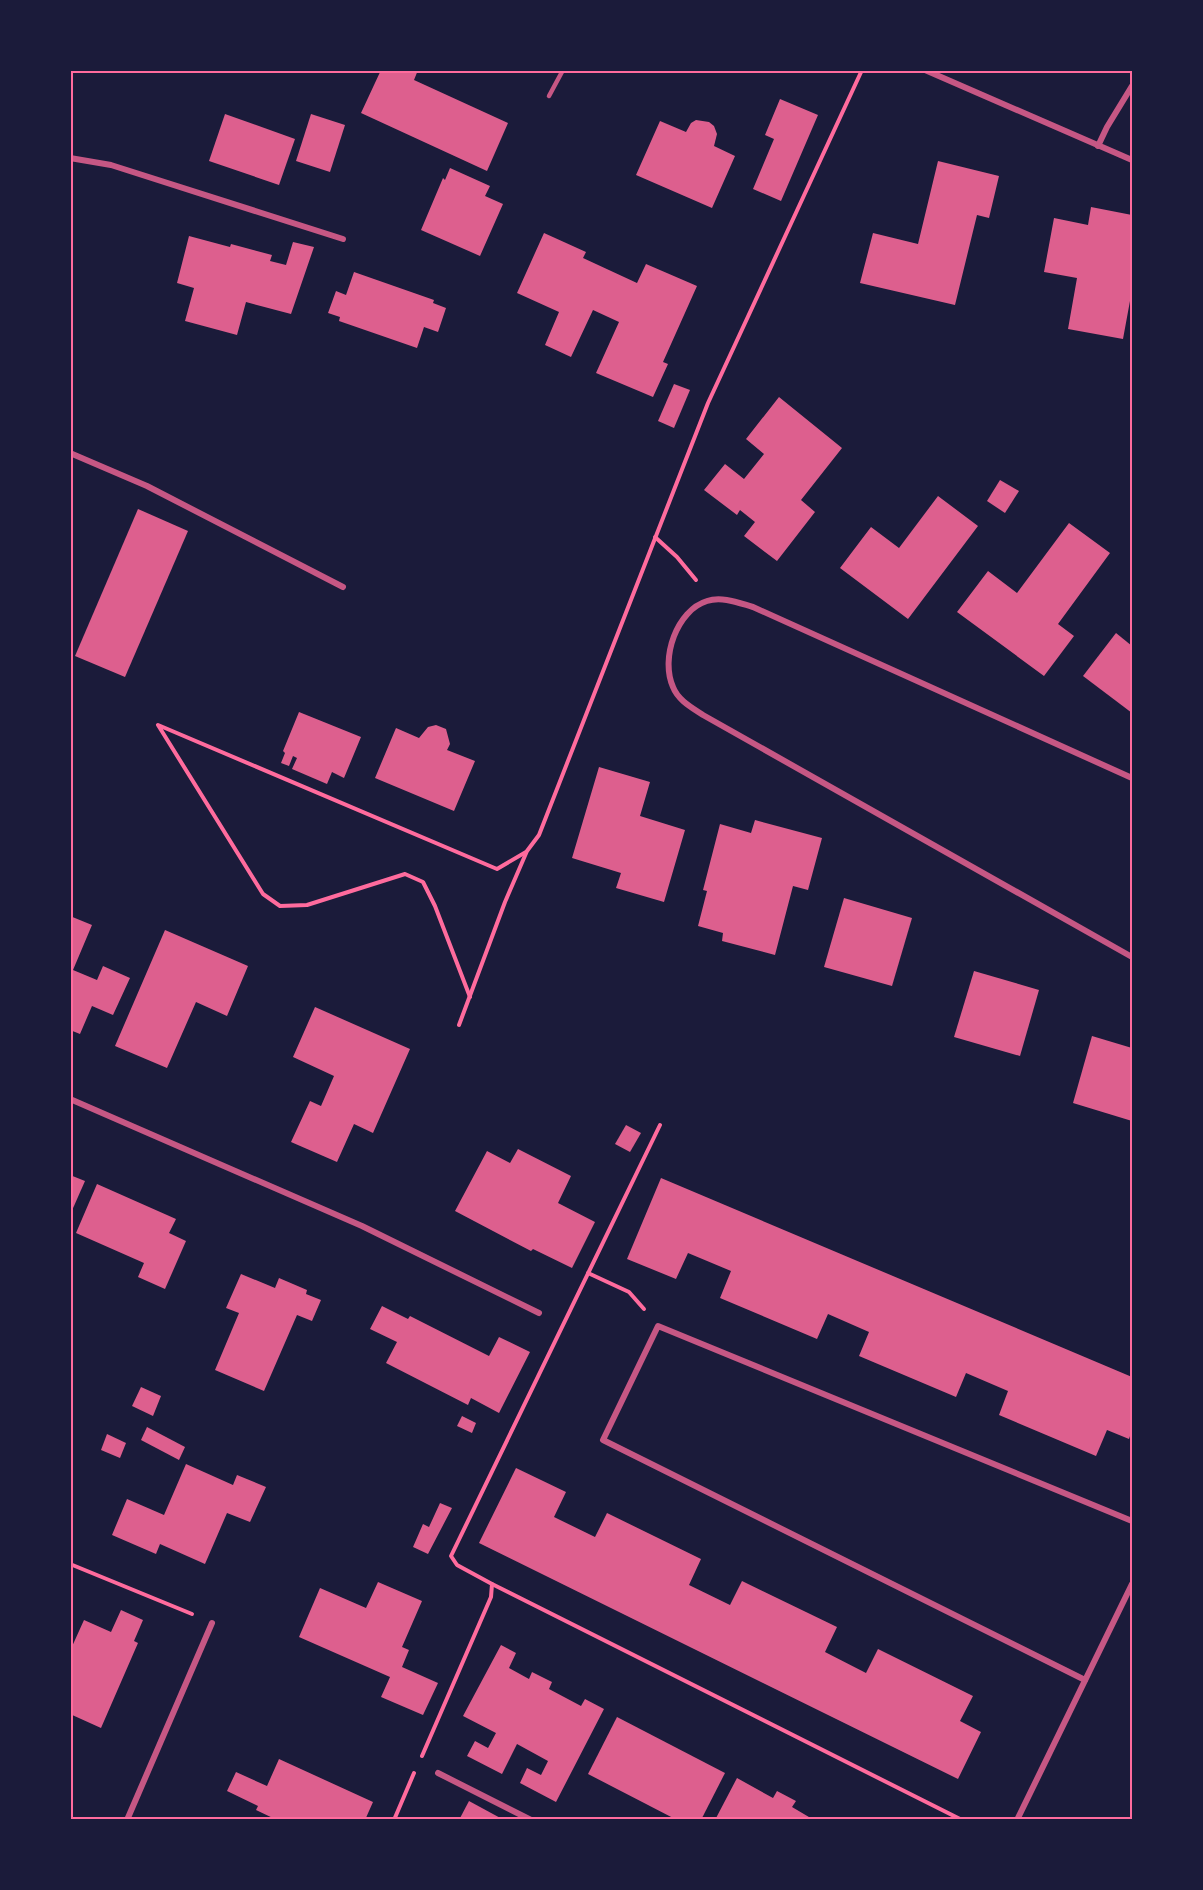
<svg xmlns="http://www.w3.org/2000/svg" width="1203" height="1890" viewBox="0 0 1203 1890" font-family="'Exo 2',sans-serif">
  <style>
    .building { fill: #dd5f8e }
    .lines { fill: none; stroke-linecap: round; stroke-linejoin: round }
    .path { stroke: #ff6b9d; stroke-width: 4 }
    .service { stroke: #c65784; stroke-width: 4.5 }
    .minor { stroke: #c65784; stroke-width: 6 }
    .neatline { fill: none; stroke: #ff6b9d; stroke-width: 2 }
  </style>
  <rect width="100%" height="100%" fill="#1b1b3a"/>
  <!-- building -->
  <g class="building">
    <polygon points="381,70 418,70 414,80 508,123 487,171 361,113"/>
    <polygon points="780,99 818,115 781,201 753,189 774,139 765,135"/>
    <polygon points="225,114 295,139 279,185 209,161"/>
    <polygon points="311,114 345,125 330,172 296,161"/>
    <polygon points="696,120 709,122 714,126 717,134 714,146 735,156 712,208 636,175 660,121 686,132 691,123"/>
    <polygon points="938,161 999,176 989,218 977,215 955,305 860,283 873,233 918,244"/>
    <polygon points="450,168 490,186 485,196 503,204 480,256 421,230 443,178 445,180"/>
    <polygon points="1091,207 1132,215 1132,290 1123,339 1068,329 1077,278 1044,272 1054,218 1088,225"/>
    <polygon points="544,233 586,252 583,258 637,283 646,264 697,286 663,362 668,364 653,397 596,373 619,322 593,310 571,357 545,345 559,312 517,293"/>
    <polygon points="189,236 230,247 231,244 272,255 270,261 286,265 293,242 314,247 291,314 246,302 237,335 185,321 194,288 177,283"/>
    <polygon points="354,272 434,300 433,303 446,308 438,332 424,327 417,348 339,321 340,317 328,313 336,291 346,295"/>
    <polygon points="674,384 690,390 674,428 658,421"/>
    <polygon points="779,397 842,448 801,500 815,512 777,561 744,536 755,522 740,510 737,515 704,490 725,464 744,479 764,454 746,439"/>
    <polygon points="1000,480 1019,491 1005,513 987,501"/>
    <polygon points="938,496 978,526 908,619 840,568 871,527 899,548"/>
    <polygon points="138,509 188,531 125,677 75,656"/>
    <polygon points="1069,523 1110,553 1058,624 1074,636 1044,676 957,612 988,571 1017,593"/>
    <polygon points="1116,633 1132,646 1132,713 1083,676"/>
    <polygon points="299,712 361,737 344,778 332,772 327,784 292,769 297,758 293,756 289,766 281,763 285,753 283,751"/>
    <polygon points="436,725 446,729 450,744 447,750 475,761 454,811 375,778 396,728 419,738 428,727"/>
    <polygon points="599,767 650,782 640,816 685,830 664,902 616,888 621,873 572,858"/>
    <polygon points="755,820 822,838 808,890 793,886 775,955 722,941 723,933 698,926 707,891 703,890 720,824 751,833"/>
    <polygon points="844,898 912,918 892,986 824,967"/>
    <polygon points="70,916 92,925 73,970 97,980 103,966 130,978 113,1015 92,1006 80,1034 70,1030"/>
    <polygon points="165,930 248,966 227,1016 196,1002 167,1068 115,1046"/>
    <polygon points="974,971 1039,990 1020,1056 954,1037"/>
    <polygon points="315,1007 410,1049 373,1133 354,1124 337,1162 291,1142 310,1101 321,1106 334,1076 293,1057"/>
    <polygon points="1092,1036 1132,1048 1132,1121 1073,1103"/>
    <polygon points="626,1125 641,1133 630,1152 615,1144"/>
    <polygon points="518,1149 571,1176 558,1203 595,1222 572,1268 533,1249 531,1251 455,1211 487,1151 510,1163"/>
    <polygon points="70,1175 85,1181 70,1215"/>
    <polygon points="661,1178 1132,1377 1132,1430 1129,1439 1107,1430 1096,1456 999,1415 1008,1391 966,1373 956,1397 859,1356 869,1332 828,1314 817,1339 720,1298 731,1271 688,1253 676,1279 627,1259"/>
    <polygon points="97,1184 176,1219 169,1233 186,1241 165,1289 138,1277 144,1263 76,1233"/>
    <polygon points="241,1274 275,1288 279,1278 307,1290 306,1294 321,1300 312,1321 297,1315 264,1391 215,1370 239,1313 226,1308"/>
    <polygon points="382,1306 408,1319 410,1316 489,1356 499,1337 530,1352 499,1413 471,1398 468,1405 386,1363 397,1342 370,1329"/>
    <polygon points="141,1387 161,1396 153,1416 132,1406"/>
    <polygon points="462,1416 476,1423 472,1433 457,1426"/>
    <polygon points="147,1427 185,1447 179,1460 141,1440"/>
    <polygon points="107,1434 126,1443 120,1458 101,1450"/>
    <polygon points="186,1464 233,1485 237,1475 266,1487 250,1522 227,1513 205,1564 160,1544 156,1554 112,1535 127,1499 164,1515"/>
    <polygon points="516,1468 566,1492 554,1517 595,1537 607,1513 701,1559 689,1585 730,1605 742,1581 837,1627 825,1652 866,1673 878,1649 973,1696 960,1721 981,1732 958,1779 479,1543"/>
    <polygon points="440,1503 452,1508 428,1554 413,1547 423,1524 429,1527"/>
    <polygon points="378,1582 422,1601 402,1647 409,1650 402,1667 438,1683 423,1715 381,1697 390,1677 299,1637 320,1588 366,1608"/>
    <polygon points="121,1610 143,1620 134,1641 138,1643 101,1728 70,1714 70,1651 84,1620 111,1632"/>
    <polygon points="501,1645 516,1653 509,1668 529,1679 532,1672 552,1682 549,1689 581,1706 585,1699 604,1709 556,1802 520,1783 527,1768 541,1775 548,1761 517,1744 502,1774 467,1756 475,1741 488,1748 496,1733 463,1716"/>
    <polygon points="617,1717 725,1773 701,1820 677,1820 588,1774"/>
    <polygon points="279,1759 373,1802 365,1820 277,1820 256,1810 258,1806 227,1791 236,1772 267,1786"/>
    <polygon points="737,1778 773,1798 777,1791 796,1801 792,1807 814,1820 715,1820"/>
    <polygon points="469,1801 504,1820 459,1820"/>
  </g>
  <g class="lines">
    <!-- path -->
    <g class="path">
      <polyline points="655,537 677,557 696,580"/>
      <polyline points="470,997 435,906 423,882 405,874 307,905 280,906 263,894 158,725 497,869 526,852"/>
      <polyline points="459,1025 505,902 527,851 539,835 708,403 862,70"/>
      <polyline points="588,1273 629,1292 644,1309"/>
      <polyline points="70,1564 192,1614"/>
      <polyline points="492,1584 962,1820"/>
      <polyline points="422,1756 491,1597 492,1584 457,1565 451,1556 660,1125"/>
      <polyline points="394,1820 414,1773"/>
    </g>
    <!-- service -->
    <polyline class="service" points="549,96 563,70"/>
    <!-- minor -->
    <g class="minor">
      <polyline points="925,70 1132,160"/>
      <polyline points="1098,146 1107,127 1132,86"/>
      <polyline points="70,158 111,165 343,239"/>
      <polyline points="70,453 147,486 343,587"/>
      <path d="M1132,778L753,607C739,603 722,596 707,601C677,610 660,658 673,687C678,700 691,707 703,715L1132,957"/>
      <polyline points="70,1099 362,1226 539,1313"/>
      <polyline points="1085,1680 603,1440 658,1326 1132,1521"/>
      <polyline points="438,1773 531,1820"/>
      <polyline points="127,1820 212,1623"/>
      <polyline points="1017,1820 1132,1584"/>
    </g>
  </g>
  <!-- border -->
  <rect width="1203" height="1890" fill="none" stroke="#1b1b3a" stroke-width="144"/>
  <rect x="72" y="72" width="1059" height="1746" class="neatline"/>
</svg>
